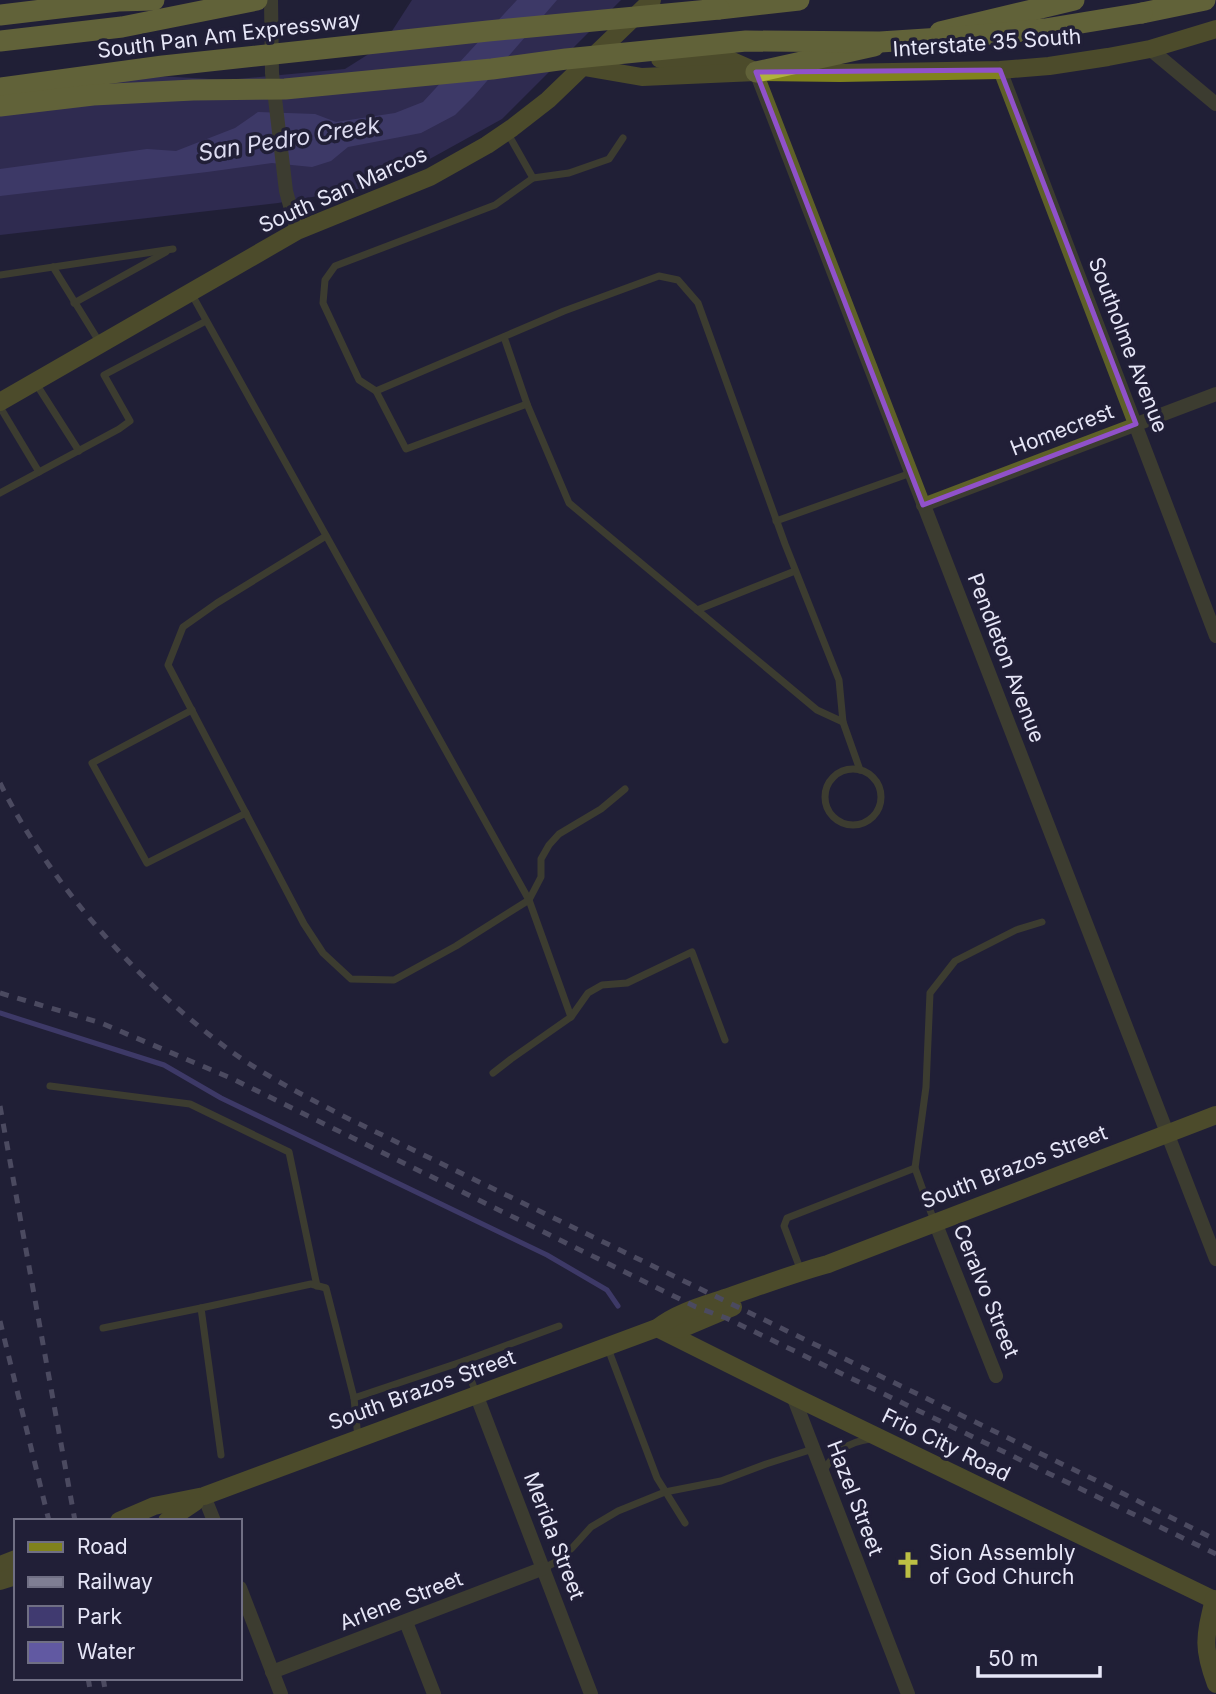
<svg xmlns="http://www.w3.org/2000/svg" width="1216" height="1694" viewBox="0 0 1216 1694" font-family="Inter,sans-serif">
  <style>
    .green { fill: #403a70 }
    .water { fill: #6159a2 }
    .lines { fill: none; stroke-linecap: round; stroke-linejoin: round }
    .stream { stroke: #6159a2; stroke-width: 5 }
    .lane { stroke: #5e6028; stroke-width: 7 }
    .street { stroke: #5e6028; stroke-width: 14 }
    .secondary { stroke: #80821d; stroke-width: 18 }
    .highway { stroke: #b0b33c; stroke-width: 21 }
    .rail { stroke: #7f7e93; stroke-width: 5; stroke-dasharray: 9 9; stroke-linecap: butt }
    .highway-bridge { stroke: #b0b33c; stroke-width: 21 }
    .marked { fill: none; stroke: #9051ca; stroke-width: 5; stroke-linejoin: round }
    .labels { text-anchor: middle; stroke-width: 7; stroke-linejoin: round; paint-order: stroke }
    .street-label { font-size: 21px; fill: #e6e6f7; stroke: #211f37 }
    .poi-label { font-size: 21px; fill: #e6e6f7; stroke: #211f37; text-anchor: start }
    .water-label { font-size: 23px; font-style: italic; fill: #dcdbf0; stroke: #211f37 }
  </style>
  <rect width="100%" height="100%" fill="#211f37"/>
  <!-- green -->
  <polygon class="green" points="412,0 621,0 502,119 417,166 363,188 278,203 0,235 0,78 68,71 228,80 345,69 383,45"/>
  <!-- water -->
  <polygon class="water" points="517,0 557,0 474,96 455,115 421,133 348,147 331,161 312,167 272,163 207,172 0,196 0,169 147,149 176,151 235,128 258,112 315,114 336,122 395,113 423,102"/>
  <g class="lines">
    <!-- stream -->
    <polyline class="stream" points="0,1013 164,1065 221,1098 547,1255 607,1290 618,1306"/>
    <!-- lane -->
    <g class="lane">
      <polyline points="507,132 533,178"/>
      <polyline points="623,138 609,159 569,173 533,178 495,205 335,266 325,280 323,303 359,380 376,391 406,449 527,404 569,503 817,710 843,722 860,770"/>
      <polyline points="53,267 100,343"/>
      <polyline points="0,275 173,249"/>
      <polyline points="191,293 529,900 571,1017 511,1059 493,1073"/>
      <polyline points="74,303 166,252"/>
      <polyline points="504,337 527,404"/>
      <polyline points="35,382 79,451"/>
      <polyline points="376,391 564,311 659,276 678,280 698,303 785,544 839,680 843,722"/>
      <polyline points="0,407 39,472"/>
      <polyline points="0,493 119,429 130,421 104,375 206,321"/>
      <polyline points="776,521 911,473"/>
      <polyline points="326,536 217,603 183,627 168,665 304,924 323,953 351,979 394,980 456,946 529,900 541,877 541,859 549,845 559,834 601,809 625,789"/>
      <polyline points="697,610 795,571"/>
      <polyline points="192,710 92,763 147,863 246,813"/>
      <circle cx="853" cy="797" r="28"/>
      <polyline points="571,1017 588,993 602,985 627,983 692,952 725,1040"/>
      <polyline points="50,1086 190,1104 289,1152 317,1286"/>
      <polyline points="934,1221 915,1168 926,1087 930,993 955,961 1016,930 1042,922"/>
      <polyline points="801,1271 784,1226 787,1218 915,1168"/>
      <polyline points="103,1328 201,1308"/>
      <polyline points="607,1346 657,1478 685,1523"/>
      <polyline points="476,1393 464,1361 559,1326"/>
      <polyline points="354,1398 358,1438"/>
      <polyline points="221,1455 201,1308 311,1284 326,1288 354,1398 464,1361"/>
      <path d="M823,1472C834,1452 848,1442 870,1439"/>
      <polyline points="544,1568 554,1563 572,1548 591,1527 618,1511 665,1492 721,1481 766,1464 813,1449"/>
    </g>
    <!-- street -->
    <g class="street">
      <polyline points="271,0 272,73 286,191 297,231"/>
      <polyline points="1150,49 1216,104"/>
      <polyline points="1000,70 1216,636"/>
      <polyline points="756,72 1216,1259"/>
      <polyline points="923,505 1216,394"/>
      <polyline points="935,1222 996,1376"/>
      <polyline points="476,1394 591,1694"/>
      <polyline points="793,1396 908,1694"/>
      <polyline points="204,1496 214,1521"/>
      <polyline points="240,1588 281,1694"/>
      <polyline points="406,1622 434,1694"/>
      <polyline points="272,1672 544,1568"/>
    </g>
    <!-- secondary -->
    <g class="secondary">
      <polyline points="660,59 723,57 755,71"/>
      <polyline points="584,67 642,77 756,72 840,73 1000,70 1049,66 1108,57 1150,49 1216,29"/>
      <polyline points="0,402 297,231 430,177 487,145 512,128 548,100 652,0"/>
      <polyline points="657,1328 793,1396 1216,1601"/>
      <polyline points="660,1328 681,1329 733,1307"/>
      <path d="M119,1521L154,1506L204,1496L657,1328C679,1311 705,1305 731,1296C763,1285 795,1273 828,1264L1216,1115"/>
      <polyline points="167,1521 195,1502"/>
      <polyline points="0,1565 16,1559"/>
      <polyline points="0,1581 16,1576"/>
      <path d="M1214,1599C1205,1637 1202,1647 1216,1684"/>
    </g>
    <!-- highway -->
    <g class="highway">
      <polyline points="719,9 799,0"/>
      <polyline points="1142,13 1205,0"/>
      <polyline points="0,15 118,1 154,0"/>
      <polyline points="940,32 1074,0"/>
      <polyline points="0,41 122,27 257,0"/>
      <polyline points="756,72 874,46"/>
    </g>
    <!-- rail -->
    <g class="rail">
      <path d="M0,783C51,886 139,984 232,1052C267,1077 305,1096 343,1116L1124,1494L1216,1540"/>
      <polyline points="0,993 101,1023 233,1079 696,1307 726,1318 1216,1554"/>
      <polyline points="0,1106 75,1521"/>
      <polyline points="0,1321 49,1521"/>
      <polyline points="88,1678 91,1694"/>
      <polyline points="103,1678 106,1694"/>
    </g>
    <!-- highway-bridge -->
    <g class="highway-bridge">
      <polyline points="0,88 163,66 488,31 719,9"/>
      <polyline points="0,106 93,95 193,90 285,89 492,69 566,59 746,41 880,42 957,37 1045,29 1142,13"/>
    </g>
  </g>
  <!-- marked area -->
  <path d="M0 0H1216V1694H0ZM1000,70L1136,424L923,505L756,72Z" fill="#211f37" fill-opacity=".55" fill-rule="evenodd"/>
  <path class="marked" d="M1000,70L1136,424L923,505L756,72Z"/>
  <!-- icons -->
  <defs>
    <symbol id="church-bare" viewBox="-9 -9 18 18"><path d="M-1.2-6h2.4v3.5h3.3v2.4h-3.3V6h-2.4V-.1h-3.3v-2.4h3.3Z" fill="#bcbf44" stroke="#211f37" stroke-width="2.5" paint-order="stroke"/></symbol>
  </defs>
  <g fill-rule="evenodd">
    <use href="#church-bare" x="889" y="1546" width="38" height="38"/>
  </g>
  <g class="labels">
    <!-- street labels -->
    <g class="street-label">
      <text transform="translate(229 35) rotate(-7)" y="7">South Pan Am Expressway</text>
      <text transform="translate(987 43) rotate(-4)" y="7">Interstate 35 South</text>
      <text transform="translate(343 190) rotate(-24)" y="7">South San Marcos</text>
      <text transform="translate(1128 345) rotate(69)" y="7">Southolme Avenue</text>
      <text transform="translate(1062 430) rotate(-21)" y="7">Homecrest</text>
      <text transform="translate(1006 658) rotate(69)" y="7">Pendleton Avenue</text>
      <text transform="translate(1014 1167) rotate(-21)" y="7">South Brazos Street</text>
      <text transform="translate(986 1291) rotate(68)" y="7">Ceralvo Street</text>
      <text transform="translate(422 1390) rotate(-20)" y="7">South Brazos Street</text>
      <text transform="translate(946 1445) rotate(26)" y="7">Frio City Road</text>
      <text transform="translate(855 1498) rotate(69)" y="7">Hazel Street</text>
      <text transform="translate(554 1536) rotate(69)" y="7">Merida Street</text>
      <text transform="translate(401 1601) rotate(-21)" y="7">Arlene Street</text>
    </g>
    <!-- poi labels -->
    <g class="poi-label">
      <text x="929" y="1560">Sion Assembly<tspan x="929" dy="24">of God Church</tspan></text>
    </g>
    <!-- water labels -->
    <g class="water-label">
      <text transform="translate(289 139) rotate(-9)" y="8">San Pedro Creek</text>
    </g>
  </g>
  <!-- legend -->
  <rect x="14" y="1519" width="228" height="161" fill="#211f37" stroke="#706f84" stroke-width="2"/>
  <rect x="28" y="1542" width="35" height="10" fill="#80821d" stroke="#706f84" stroke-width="2"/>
  <text x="77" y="1554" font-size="21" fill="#e6e6f7">Road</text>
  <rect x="28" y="1577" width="35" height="10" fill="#7f7e93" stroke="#706f84" stroke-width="2"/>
  <text x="77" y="1589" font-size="21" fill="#e6e6f7">Railway</text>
  <rect x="28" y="1606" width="35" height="21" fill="#403a70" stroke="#706f84" stroke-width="2"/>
  <text x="77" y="1624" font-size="21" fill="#e6e6f7">Park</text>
  <rect x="28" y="1642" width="35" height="21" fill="#6159a2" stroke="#706f84" stroke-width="2"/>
  <text x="77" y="1659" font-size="21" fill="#e6e6f7">Water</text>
  <!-- scale -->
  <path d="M978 1666v10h122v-10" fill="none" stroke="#e6e6f7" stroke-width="3.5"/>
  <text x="988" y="1666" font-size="21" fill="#e6e6f7" stroke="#211f37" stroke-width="5" paint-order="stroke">50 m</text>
</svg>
